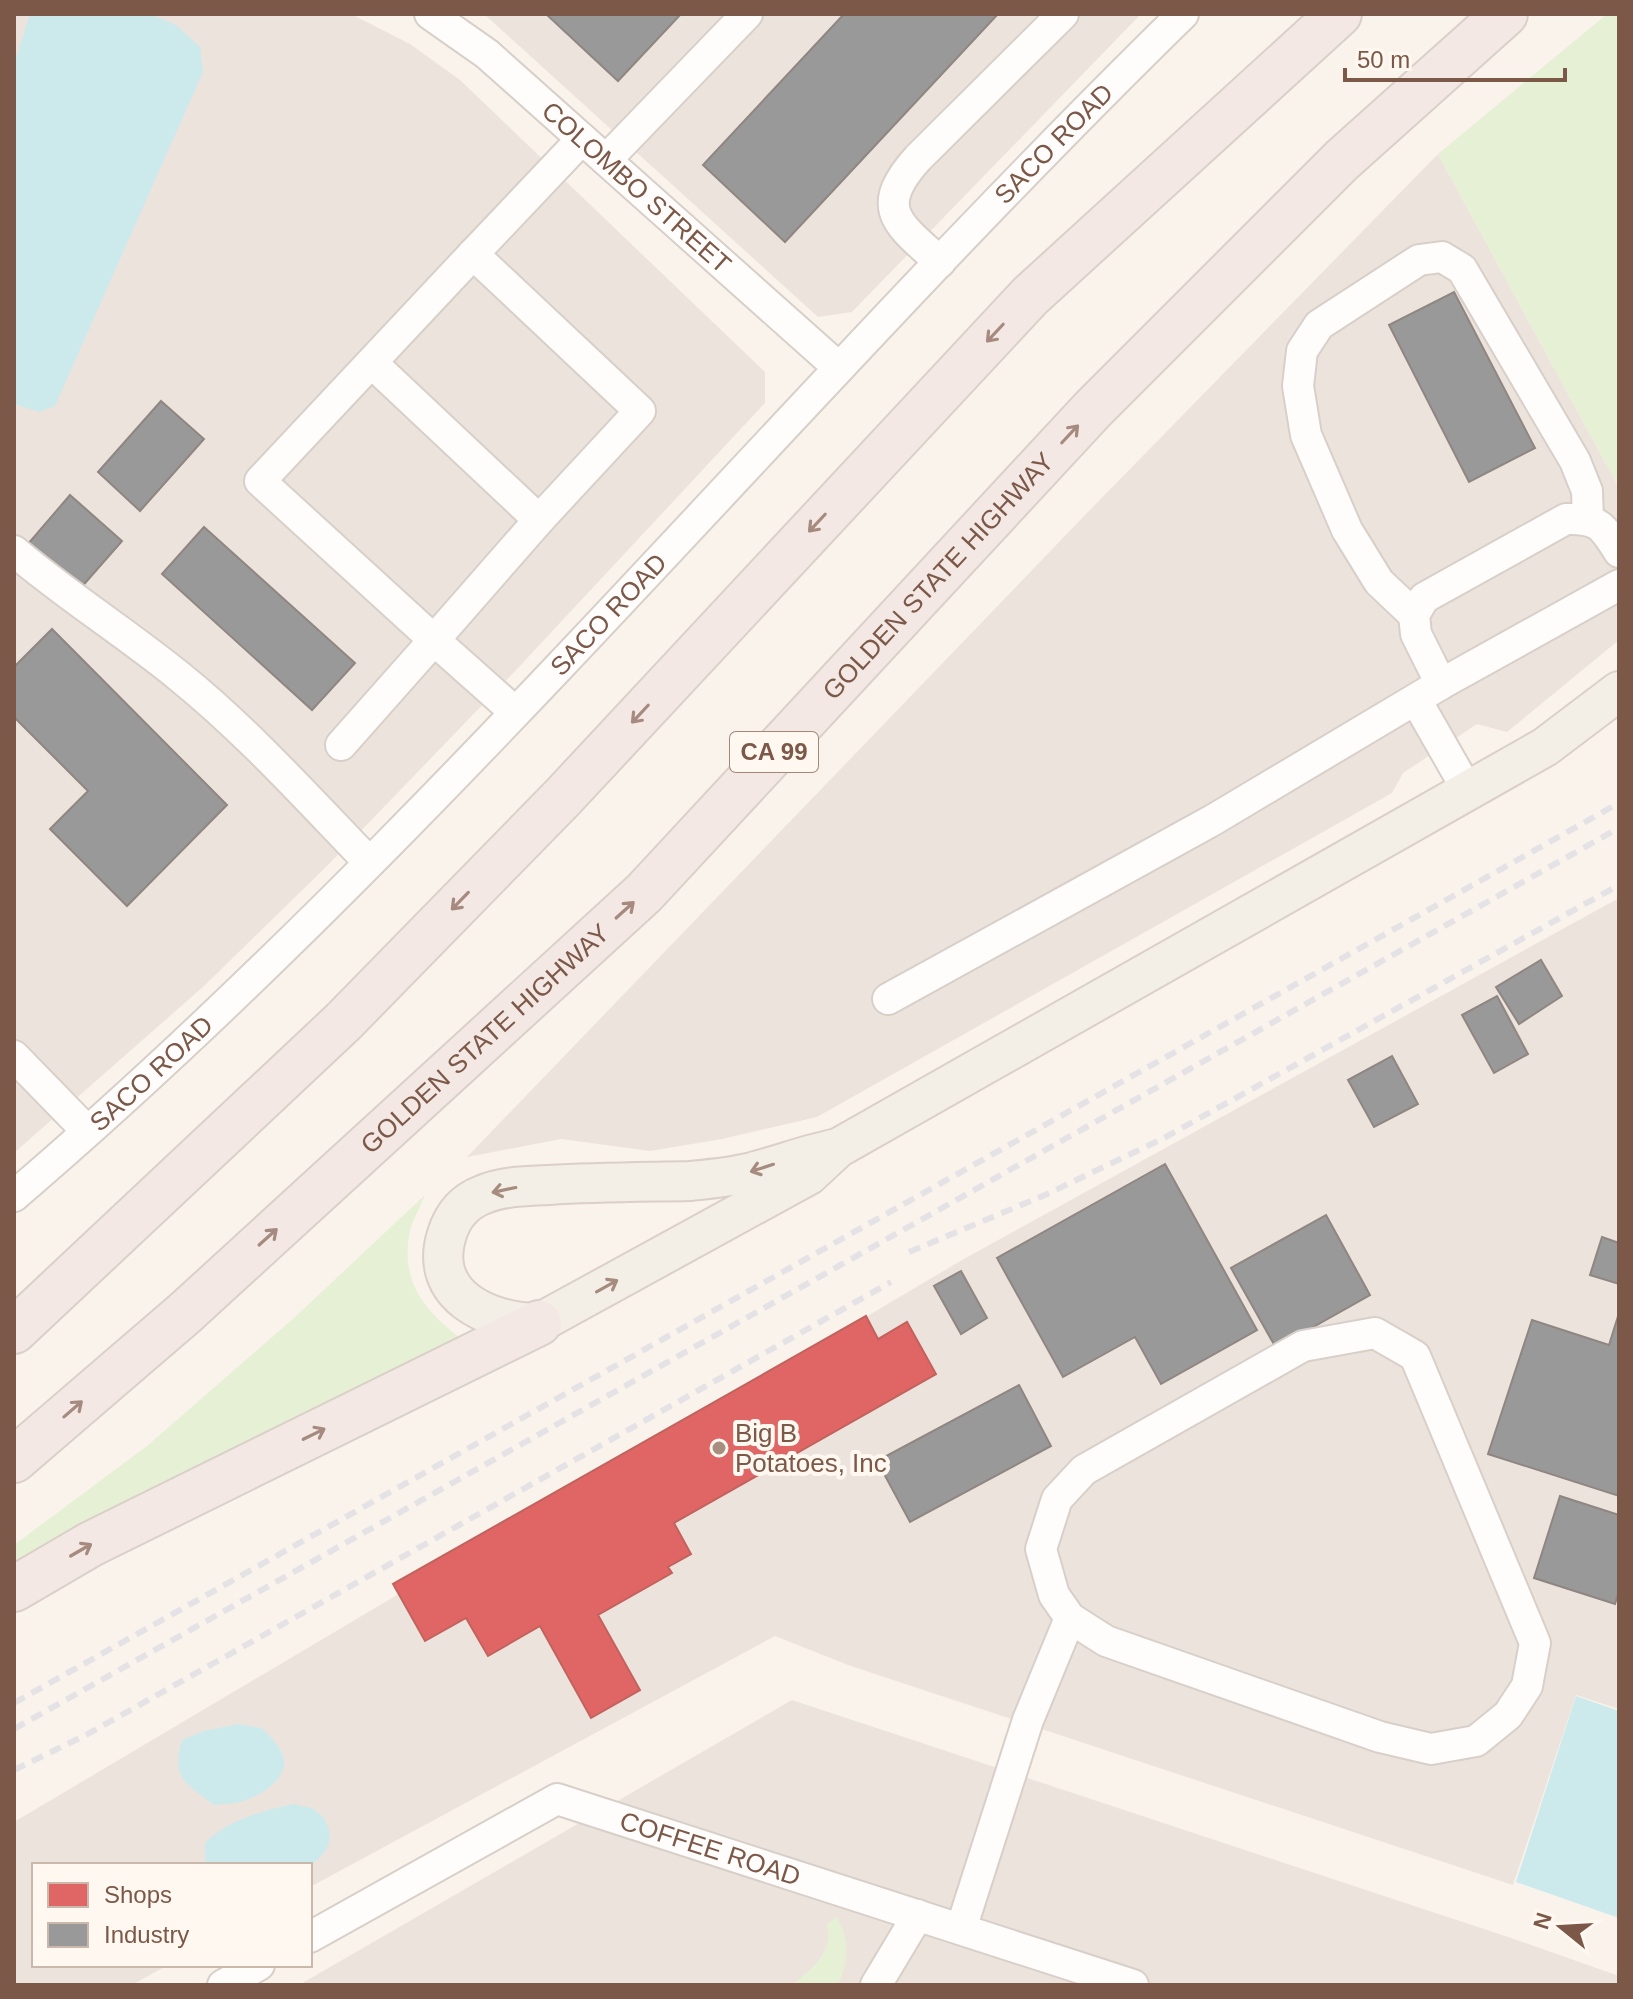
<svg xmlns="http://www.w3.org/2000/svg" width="1633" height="1999" viewBox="0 0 1633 1999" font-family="Arial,sans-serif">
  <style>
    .industrial { fill: #ede3dd }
    .green { fill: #e6f0d5 }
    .water { fill: #cceaeb }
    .shops { fill: #e06666; stroke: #c2625d; stroke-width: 2 }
    .industry { fill: #999; stroke: #908681; stroke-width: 2 }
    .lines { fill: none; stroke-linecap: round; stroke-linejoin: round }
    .minor-casing { stroke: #d8cfc9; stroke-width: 34 }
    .major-casing { stroke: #dbd0c9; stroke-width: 42 }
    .highway-casing { stroke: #dbd0c9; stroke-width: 48 }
    .minor { stroke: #fefdfc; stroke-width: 30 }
    .major { stroke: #f3eee6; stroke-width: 38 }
    .highway { stroke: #f3e8e4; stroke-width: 44 }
    .rail { stroke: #e5e2e6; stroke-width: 6; stroke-dasharray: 12 8; stroke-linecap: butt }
    .oneway { stroke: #a68a7f }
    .oneway2 { stroke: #a68c7f }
    .poi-dot { fill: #a88e81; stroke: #fff8f0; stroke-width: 3 }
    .labels { text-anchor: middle; stroke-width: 8; stroke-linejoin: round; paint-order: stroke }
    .shield { fill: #fff8f0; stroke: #a3887a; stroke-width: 2 }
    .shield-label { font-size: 24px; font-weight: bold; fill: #7c5848 }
    .street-label { font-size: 26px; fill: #7c5848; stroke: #fff8f0 }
    .poi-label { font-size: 26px; fill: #7c5848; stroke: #fff8f0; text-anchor: start }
  </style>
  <rect width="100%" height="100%" fill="#f9f3ec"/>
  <!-- industrial -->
  <g class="industrial">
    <polygon points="14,14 351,14 410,44 460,80 765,372 765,403 518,668 328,865 204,986 14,1153"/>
    <polygon points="484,14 1141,14 852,312 818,317"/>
    <polygon points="1438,154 1619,488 1619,640 1507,732 1477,724 1403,773 1392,793 817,1117 722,1139 650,1151 561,1139 467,1157 1088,512"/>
    <polygon points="1619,898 1619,1709 1576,1695 1513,1885 848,1665 775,1636 310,1887 310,1865 34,1865 34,1965 168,1965 132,1985 14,1985 14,1822 962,1260"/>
    <polygon points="792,1700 1508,1937 1619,1976 1619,1985 299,1985"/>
  </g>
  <!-- green -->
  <g class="green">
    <polygon points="1607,14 1619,14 1619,488 1438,154"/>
    <path d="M425,1195C420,1208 411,1222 409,1236C401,1286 428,1313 464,1341L229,1451L118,1507L14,1566V1545L147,1446L294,1318Z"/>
    <path d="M837,1917C850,1941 849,1960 838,1985H792C812,1968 834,1953 827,1924Z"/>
  </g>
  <!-- water -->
  <g class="water">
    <polygon points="30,14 151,14 176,25 200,47 203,72 55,406 39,412 14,404 14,64"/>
    <polygon points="1576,1696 1619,1711 1619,1918 1516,1882"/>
    <path d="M238,1724L262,1728C270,1736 282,1748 284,1760C287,1779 261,1795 246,1800C237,1804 224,1804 214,1805C186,1784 171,1778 182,1740L204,1731Z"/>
    <path d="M294,1804C299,1806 308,1806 313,1809C338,1824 333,1853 310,1865H205V1843C227,1820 264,1810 294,1804Z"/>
  </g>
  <!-- shops -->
  <polygon class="shops" points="866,1316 878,1339 907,1322 936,1374 674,1523 691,1554 668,1567 672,1573 598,1615 640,1690 591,1718 540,1626 488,1656 466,1618 425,1641 393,1584"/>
  <!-- industry -->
  <g class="industry">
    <polygon points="546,14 681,14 618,81"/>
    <polygon points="844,14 998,14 785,242 703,165"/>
    <polygon points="1454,292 1535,448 1469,482 1389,325"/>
    <polygon points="161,401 204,439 140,511 98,472"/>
    <polygon points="70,495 122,541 79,590 28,544"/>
    <polygon points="204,527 355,663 312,710 162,574"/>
    <polygon points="52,629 227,805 127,906 50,829 88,791 14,717 14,667"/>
    <polygon points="1541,960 1562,996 1519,1024 1496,987"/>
    <polygon points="1497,996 1528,1054 1494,1073 1462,1015"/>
    <polygon points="1392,1056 1418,1104 1374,1127 1348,1080"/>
    <polygon points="1165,1164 1257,1330 1161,1384 1135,1337 1063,1377 997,1258"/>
    <polygon points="1326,1215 1370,1295 1276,1348 1231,1268"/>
    <polygon points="1602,1237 1619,1243 1619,1284 1590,1275"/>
    <polygon points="961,1271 987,1318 961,1334 934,1286"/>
    <polygon points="1619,1313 1619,1496 1488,1454 1532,1320 1609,1345"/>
    <polygon points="1019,1385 1051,1446 910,1522 877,1461"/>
    <polygon points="1560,1496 1619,1515 1619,1591 1615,1604 1534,1578"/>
  </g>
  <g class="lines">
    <defs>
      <g id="minor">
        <path id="s1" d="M430,14L487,54L839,368"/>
        <polyline points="606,160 747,14"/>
        <polyline points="473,254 582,139"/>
        <path d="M940,262C898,224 872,209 918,158L1063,14"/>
        <polyline points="372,363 539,520"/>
        <path d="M14,551C67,596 126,633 180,677C248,732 308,799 369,862"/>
        <polyline points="1414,615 1379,582 1347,530 1306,435 1298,386 1302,351 1319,325 1419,260 1442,257 1462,269 1575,461 1587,491 1588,519"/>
        <path d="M1441,684L1416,634L1414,615L1424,598L1566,519C1598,518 1603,526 1619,552"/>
        <polyline points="1416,700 1468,791"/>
        <polyline points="341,745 434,640 260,481 473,254 640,411 539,520 434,640 515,712"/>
        <polyline points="888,999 1213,820 1441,684 1619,585"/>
        <polyline points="14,1056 87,1131"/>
        <path id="s2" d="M14,1196C436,835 787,401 1183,14"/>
        <polygon points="1375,1333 1415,1356 1535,1643 1527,1686 1508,1715 1476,1741 1431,1749 1380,1737 1106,1641 1070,1618 1054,1595 1041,1549 1057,1499 1084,1470 1303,1346"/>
        <polyline points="961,1929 1028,1720 1070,1618"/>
        <path id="s3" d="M310,1937L557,1799L1133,1985"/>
        <polyline points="223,1985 259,1965"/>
        <polyline points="876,1985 918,1915"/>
      </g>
      <path id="major" d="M838,1148C808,1154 782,1164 752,1172C732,1177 710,1179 690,1181C643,1182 596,1182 549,1185C527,1186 503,1186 482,1195C464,1202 453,1215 447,1234C427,1295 488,1323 539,1323L809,1175L838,1148L1545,747L1619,691"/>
      <g id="highway">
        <polyline points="14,1331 343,1022 563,797 1030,296 1339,14"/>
        <path id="s4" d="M14,1460L185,1313L644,893L1093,409L1342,160L1505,14"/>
        <polyline points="14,1589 91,1544 539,1323"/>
      </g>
    </defs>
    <!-- minor casing -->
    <use href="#minor" class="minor-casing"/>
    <!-- major casing -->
    <use href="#major" class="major-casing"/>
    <!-- highway casing -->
    <use href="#highway" class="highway-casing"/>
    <!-- minor -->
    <use href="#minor" class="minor"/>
    <!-- major -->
    <use href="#major" class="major"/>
    <!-- highway -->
    <use href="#highway" class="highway"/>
    <!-- rail -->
    <g class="rail">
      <polyline points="909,1252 1045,1195 1162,1139 1619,885"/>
      <polyline points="14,1703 1619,803"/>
      <polyline points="14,1729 1619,828"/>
      <polyline points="14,1770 86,1735 891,1282"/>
    </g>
  </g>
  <!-- one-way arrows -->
  <defs><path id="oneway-shaft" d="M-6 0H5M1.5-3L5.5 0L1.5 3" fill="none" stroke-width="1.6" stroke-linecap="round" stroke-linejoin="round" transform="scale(2)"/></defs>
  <g class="oneway">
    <use href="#oneway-shaft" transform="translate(995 333) rotate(133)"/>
    <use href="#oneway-shaft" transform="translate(1070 434) rotate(-47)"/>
    <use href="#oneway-shaft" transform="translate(817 523) rotate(133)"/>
    <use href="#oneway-shaft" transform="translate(640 714) rotate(133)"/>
    <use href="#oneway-shaft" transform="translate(460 901) rotate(134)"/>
    <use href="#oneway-shaft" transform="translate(625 910) rotate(-42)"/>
    <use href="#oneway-shaft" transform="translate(268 1237) rotate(-42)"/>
    <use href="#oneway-shaft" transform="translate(73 1409) rotate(-41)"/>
    <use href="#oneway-shaft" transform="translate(314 1434) rotate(-26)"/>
    <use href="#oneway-shaft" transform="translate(81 1550) rotate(-30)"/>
  </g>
  <g class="oneway2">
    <use href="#oneway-shaft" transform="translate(762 1168) rotate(162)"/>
    <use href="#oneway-shaft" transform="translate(504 1190) rotate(168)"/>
    <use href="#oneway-shaft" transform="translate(607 1286) rotate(-29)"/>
  </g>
  <!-- markers -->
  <circle class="poi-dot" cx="719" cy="1448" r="8"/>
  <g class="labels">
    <!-- shield labels -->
    <rect class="shield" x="730" y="732" width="88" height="40" rx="6"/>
    <g class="shield-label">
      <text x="774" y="760">CA 99</text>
    </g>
    <!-- street labels -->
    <g class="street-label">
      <text dy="9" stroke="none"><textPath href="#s2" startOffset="1480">SACO ROAD</textPath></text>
      <text dy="9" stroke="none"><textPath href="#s1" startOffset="270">COLOMBO STREET</textPath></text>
      <text dy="9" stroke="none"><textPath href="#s4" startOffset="1280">GOLDEN STATE HIGHWAY</textPath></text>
      <text dy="9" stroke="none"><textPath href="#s2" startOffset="832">SACO ROAD</textPath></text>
      <text dy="9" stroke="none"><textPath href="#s4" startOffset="632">GOLDEN STATE HIGHWAY</textPath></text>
      <text dy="9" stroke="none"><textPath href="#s2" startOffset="184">SACO ROAD</textPath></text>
      <text dy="9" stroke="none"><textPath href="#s3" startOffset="444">COFFEE ROAD</textPath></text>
    </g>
    <!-- poi labels -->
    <g class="poi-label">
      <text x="735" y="1442">Big B<tspan x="735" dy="30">Potatoes, Inc</tspan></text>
    </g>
  </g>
  <!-- border -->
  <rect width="1633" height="1999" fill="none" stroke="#7c5848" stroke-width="32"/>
  <!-- legend -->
  <rect x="32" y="1863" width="280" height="104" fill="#fff8f0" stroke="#cbb8ad" stroke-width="2"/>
  <rect x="48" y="1883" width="40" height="24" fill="#e06666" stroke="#cbb8ad" stroke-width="2"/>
  <text x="104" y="1903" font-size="24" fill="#7c5848">Shops</text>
  <rect x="48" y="1923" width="40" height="24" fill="#999999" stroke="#cbb8ad" stroke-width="2"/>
  <text x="104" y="1943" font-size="24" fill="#7c5848">Industry</text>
  <!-- north arrow -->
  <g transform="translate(1561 1927) rotate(288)" stroke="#fff8f0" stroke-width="6" paint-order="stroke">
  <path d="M0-6L14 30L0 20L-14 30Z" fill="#7c5848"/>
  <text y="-12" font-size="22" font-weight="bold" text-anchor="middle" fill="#7c5848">N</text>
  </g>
  <!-- scale -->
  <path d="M1345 68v12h220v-12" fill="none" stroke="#7c5848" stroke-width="4"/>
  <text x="1357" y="68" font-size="24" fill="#7c5848" stroke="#fff8f0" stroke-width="6" paint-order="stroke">50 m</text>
</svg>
